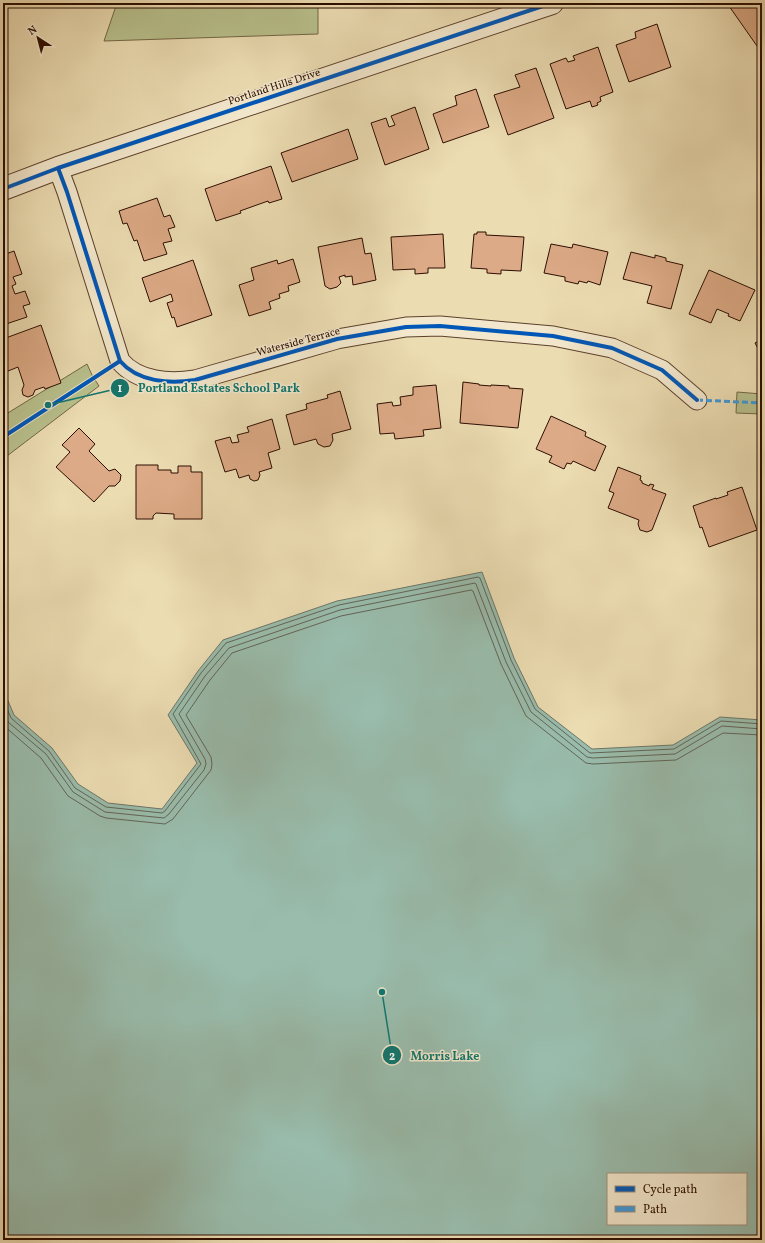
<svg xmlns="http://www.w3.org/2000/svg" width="765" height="1243" viewBox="0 0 765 1243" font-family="Vollkorn,serif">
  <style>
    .green { fill: #b8c08c; stroke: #726646 }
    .water { fill: #99bcac; stroke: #6d7667; fill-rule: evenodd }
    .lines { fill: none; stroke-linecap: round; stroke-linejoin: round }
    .shore { stroke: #626456; stroke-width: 1 }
    .building { fill: #dcaa86; stroke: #2c0d00 }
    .minor-casing { stroke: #5c412c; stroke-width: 21 }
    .tertiary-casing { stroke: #5c412c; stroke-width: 24 }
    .minor { stroke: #f3e8cd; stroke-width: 19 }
    .tertiary { stroke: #f3e8cd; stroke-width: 22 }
    .quiet { stroke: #3d99dc; stroke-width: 3; stroke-dasharray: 6 3; stroke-linecap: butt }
    .cycleway-casing { stroke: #f3e8cd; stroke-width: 6 }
    .cycleway { stroke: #0057b8; stroke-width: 4 }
    .labels { text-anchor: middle; stroke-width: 3; stroke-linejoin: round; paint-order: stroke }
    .street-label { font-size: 11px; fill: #2c0d00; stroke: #f3e8cd }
    .leader { fill: none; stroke: #0f766e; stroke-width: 1.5 }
    .callout-dot { fill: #0f766e; stroke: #f3e8cd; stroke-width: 1.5 }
    .mark-label { font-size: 12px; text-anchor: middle; font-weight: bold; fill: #fff }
    .callout-label { font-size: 12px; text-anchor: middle; font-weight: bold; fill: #0f766e; stroke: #f3e8cd; stroke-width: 3; stroke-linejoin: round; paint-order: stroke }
  </style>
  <rect width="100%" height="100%" fill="#ecdcb2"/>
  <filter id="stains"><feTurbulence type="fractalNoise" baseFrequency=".005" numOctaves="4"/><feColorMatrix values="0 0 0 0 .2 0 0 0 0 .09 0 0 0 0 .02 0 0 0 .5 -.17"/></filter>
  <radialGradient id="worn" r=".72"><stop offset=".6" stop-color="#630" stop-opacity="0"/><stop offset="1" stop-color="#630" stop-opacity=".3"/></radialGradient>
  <!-- green -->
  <g class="green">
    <polygon points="117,3 318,3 318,34 104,41"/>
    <polygon points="87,364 92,375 99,386 3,459 3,416"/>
    <polygon points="737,392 762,394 762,414 736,413"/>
  </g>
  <!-- water -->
  <path class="water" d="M482,572L514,658L538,707L592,749L673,745L720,717L762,720V1240H3V689L14,715L52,748L78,784L108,803L162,809L197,763L168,715L198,671L223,640L337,601ZM608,1174H746V1224H608Z"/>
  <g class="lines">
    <!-- shore -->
    <g class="shore">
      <polyline points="3,699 11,718 49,751 75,788 106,807 162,813 165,811 201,764 173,714 201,673 226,643 339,605 478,577 480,578 511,660 535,709 590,753 674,749 721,721 762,724"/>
      <polyline points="3,712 8,722 46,754 73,792 105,812 164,818 169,814 204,770 206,764 205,759 179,714 205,676 229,648 340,610 475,583 476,584 506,662 531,712 587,757 593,758 675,754 722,726 762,729"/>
      <polyline points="3,725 41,758 68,796 100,816 106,818 165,824 173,819 211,770 212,764 211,757 186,715 210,680 232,653 341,616 471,590 473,591 501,664 526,716 586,763 593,764 676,760 723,733 762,735"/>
    </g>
  </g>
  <!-- building -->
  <g class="building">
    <polygon points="732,3 762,3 762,43 757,46 729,6"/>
    <polygon points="657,24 671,67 629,82 616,45 636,38 635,32"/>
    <polygon points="598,47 613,92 600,97 601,101 597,103 598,105 592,107 590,101 566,109 550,64 566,58 568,62 575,60 573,56"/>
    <polygon points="536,68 554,118 508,135 494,95 520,87 515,75"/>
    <polygon points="476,89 489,127 443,143 433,114 457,105 455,96"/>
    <polygon points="415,107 429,149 385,165 371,123 386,118 389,127 395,125 391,116"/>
    <polygon points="348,129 358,159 292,182 281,153"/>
    <polygon points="271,166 282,199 269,203 268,201 240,211 241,213 216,221 205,189"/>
    <polygon points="157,198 164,217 170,215 175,227 168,229 172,241 163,243 167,254 144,261 137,240 134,241 127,223 123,224 119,211"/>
    <polygon points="477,232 486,232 486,235 524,237 521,271 501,270 501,274 487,273 487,269 471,268 474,234 477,234"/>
    <polygon points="443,234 445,268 428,268 428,273 415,274 415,269 393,270 391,237"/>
    <polygon points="362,238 365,254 371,253 376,280 353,285 352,276 345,277 345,275 339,277 341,283 337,287 330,289 325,286 318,247"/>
    <polygon points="551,244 572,248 573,244 608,252 600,285 588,281 587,283 579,281 578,284 565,281 565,277 544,273"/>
    <polygon points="14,251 22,274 13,277 16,284 12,286 15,294 25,291 30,304 23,306 27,317 3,325 3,255"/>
    <polygon points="631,252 655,258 655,255 666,258 666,261 683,265 671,309 647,303 652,286 623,279"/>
    <polygon points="293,259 300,282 288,286 289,291 279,294 280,298 269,302 271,309 249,316 239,285 254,280 251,268 277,260 278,264"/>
    <polygon points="193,260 212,315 177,327 174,317 172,318 167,303 173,301 171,294 150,302 142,278"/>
    <polygon points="709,270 755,290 740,321 728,316 729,314 717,309 711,323 689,314"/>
    <polygon points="41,325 61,383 45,389 44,387 35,390 33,395 28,397 23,395 22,390 24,385 18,367 3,373 3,339"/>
    <polygon points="762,339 762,356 755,343"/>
    <polygon points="463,382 479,384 479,385 491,386 491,385 509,386 509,388 523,389 518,428 460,423"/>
    <polygon points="436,385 441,428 423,430 424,436 395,439 394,433 380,434 377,404 392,402 393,406 401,405 400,397 413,395 413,387"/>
    <polygon points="340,391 351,429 332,434 333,440 330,446 324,447 318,444 316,439 294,445 286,415 307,409 306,404 328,398 327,395"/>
    <polygon points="551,416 586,432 585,436 606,446 595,471 573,461 571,464 567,463 564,469 549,462 552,456 536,449"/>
    <polygon points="272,419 280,449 268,453 272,468 259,472 260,475 258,480 254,481 250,479 249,475 239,478 236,469 225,472 215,441 230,437 232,443 239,442 237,435 249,432 247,427"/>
    <polygon points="79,428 95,444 89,451 109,471 115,469 121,475 120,481 115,486 109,486 94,502 56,467 70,452 62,445"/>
    <polygon points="136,465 158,465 158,470 171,470 171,473 178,473 178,466 191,466 191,472 202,472 202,519 174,519 174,514 156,513 153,516 153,519 136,519"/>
    <polygon points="618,467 641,476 640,480 642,481 642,483 649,486 650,484 654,485 652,489 666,494 652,530 647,532 640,530 638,524 639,520 608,508 614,493 609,491"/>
    <polygon points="742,487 757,530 709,547 702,527 700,528 693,506 716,498 716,499 728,495 727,492"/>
  </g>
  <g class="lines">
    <defs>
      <path id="minor" d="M58,168L67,192L120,361C138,382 169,384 195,380L337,339L406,327L440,326L553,336L612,348L662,370L697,400"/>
      <polyline id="tertiary" points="3,189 58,168 552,3"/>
    </defs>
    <!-- minor casing -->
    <use href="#minor" class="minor-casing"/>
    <!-- tertiary casing -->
    <use href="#tertiary" class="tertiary-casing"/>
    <!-- minor -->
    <use href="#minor" class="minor"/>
    <!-- tertiary -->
    <use href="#tertiary" class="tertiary"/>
    <!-- quiet -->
    <polyline class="quiet" points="697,400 762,403"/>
    <defs>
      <g id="cycleway">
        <path d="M58,168L67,192L120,361C138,382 169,384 195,380L337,339L406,327L440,326L553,336L612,348L662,370L697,400"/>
        <polyline points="3,189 58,168 552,3"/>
        <polyline points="3,437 120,361"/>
      </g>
    </defs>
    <!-- cycleway casing -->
    <use href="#cycleway" class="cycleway-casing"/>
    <!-- cycleway -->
    <use href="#cycleway" class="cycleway"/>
  </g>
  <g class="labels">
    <!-- street labels -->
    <g class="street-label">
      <text transform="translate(274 86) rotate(-18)" y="4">Portland Hills Drive</text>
      <text transform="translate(298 341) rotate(-15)" y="4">Waterside Terrace</text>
    </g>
  </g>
  <!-- callouts -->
  <path class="leader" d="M48 405L120 388M382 992L392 1055"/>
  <g class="callout-dot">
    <circle cx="48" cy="405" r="4"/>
    <circle cx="382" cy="992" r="4"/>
    <circle cx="120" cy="388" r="10"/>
    <circle cx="392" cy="1055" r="10"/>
  </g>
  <g class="mark-label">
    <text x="120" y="392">1</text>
    <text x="392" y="1060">2</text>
  </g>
  <g class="callout-label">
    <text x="219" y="392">Portland Estates School Park</text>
    <text x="445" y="1060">Morris Lake</text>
  </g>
  <!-- margin -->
  <rect width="765" height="1243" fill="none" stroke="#ecdcb2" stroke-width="16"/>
  <rect x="4" y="4" width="757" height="1235" fill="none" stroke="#2c0d00" stroke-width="2"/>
  <rect x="8" y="8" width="749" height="1227" fill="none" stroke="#2c0d00"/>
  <!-- legend -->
  <rect x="607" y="1173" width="140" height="52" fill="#f3e8cd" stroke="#a3907b"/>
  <rect x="615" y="1186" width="20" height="6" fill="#0057b8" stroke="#a3907b"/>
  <text x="643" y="1193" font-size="12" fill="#2c0d00">Cycle path</text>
  <rect x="615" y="1206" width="20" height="6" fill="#3d99dc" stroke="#a3907b"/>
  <text x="643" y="1213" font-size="12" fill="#2c0d00">Path</text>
  <!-- north arrow -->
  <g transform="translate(38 38) rotate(324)" stroke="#f3e8cd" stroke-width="3" paint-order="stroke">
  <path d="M0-3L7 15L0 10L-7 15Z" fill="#2c0d00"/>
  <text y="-6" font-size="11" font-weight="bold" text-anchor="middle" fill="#2c0d00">N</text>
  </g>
  <rect width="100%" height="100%" filter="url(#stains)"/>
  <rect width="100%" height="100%" fill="url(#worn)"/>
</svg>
